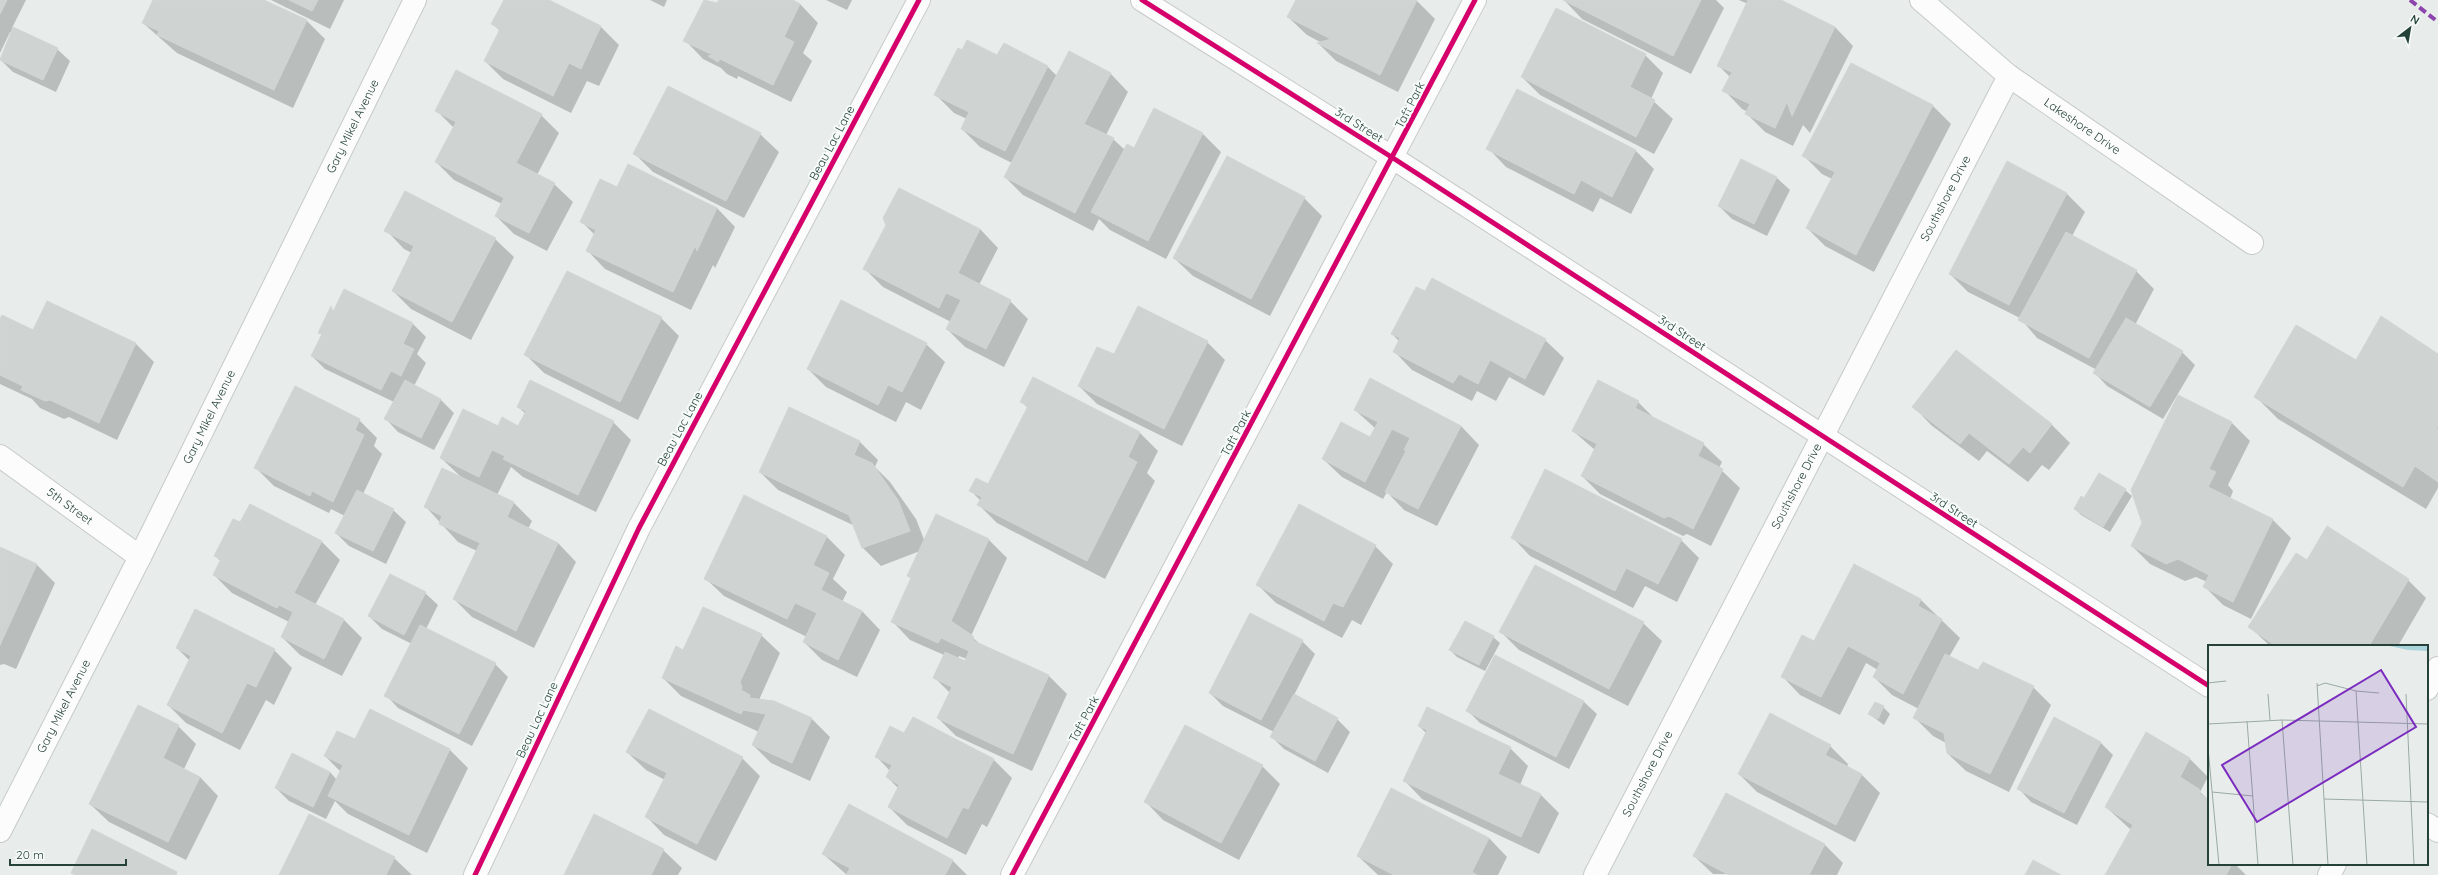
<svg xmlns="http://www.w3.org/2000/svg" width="2438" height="875" viewBox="0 0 2438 875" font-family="Quicksand,sans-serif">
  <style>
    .shadow { fill: #0003; fill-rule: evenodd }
    .building { fill: #cfd4d2; stroke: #d1d6d4 }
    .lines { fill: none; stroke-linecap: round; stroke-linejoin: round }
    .minor-casing { stroke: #c5cac8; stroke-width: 24 }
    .minor { stroke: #fcfcfc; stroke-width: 22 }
    .quiet { stroke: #8e44ad; stroke-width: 4; stroke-dasharray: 8 4; stroke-linecap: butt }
    .cycleway-casing { stroke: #f7fbf9; stroke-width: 8 }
    .cycleway { stroke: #d6006c; stroke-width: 5 }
    .labels { text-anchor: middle; stroke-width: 4; stroke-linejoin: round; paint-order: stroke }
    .street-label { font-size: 12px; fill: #24423a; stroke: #f7fbf9 }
    .inset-road { fill: none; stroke: #9aa9a4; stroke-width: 1 }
    .view { fill: #7b2cbf; fill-opacity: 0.15; stroke: #7b2cbf; stroke-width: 2 }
    .inset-edge { fill: none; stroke: #24423a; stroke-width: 2 }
  </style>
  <rect width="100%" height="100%" fill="#e8edeb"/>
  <!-- shadow -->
  <g class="shadow">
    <polygon points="0,0 26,0 12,28 57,49 70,61 56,92 13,72 0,59 12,33 10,32 0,53"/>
    <polygon points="154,0 262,0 307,21 325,39 293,108 177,53 143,23"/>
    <polygon points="271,0 344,0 330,29"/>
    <polygon points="505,0 547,0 601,27 619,45 599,86 587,81 571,113 503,79 485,61 500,31 493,24"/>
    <polygon points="650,0 667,0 664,7"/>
    <polygon points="705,0 718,4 720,0 791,0 800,4 818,23 803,53 812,61 791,102 738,76 737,79 727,74 721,68 703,59 685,40"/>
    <polygon points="826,0 852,0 847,10"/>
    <polygon points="1297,0 1416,0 1435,19 1398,92 1336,61 1319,44 1322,43 1307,35 1288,17"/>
    <polygon points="1564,0 1716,0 1724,8 1691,74 1582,19"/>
    <polygon points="1739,0 1778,0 1835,27 1853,46 1810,133 1803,125 1793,146 1765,132 1747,114 1748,112 1742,109 1724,90 1730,77 1718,65 1748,4"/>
    <polygon points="962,51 1047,66 1057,76 1110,73 1128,92 1106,135 1113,139 1125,150 1134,149 1154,109 1203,134 1221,152 1166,259 1110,230 1099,219 1093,231 1023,195 1005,177 1012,163 980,147 962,129 967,119 954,113 936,95"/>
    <polygon points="1645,55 1663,73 1651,99 1673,119 1654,154 1540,95 1522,77"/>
    <polygon points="1851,64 1933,106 1951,124 1874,272 1825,246 1807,228 1832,179 1822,174 1804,156"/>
    <polygon points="1518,90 1636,151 1654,169 1631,214 1600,198 1593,212 1506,167 1488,148"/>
    <polygon points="436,110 541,115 559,133 537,175 554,184 573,202 547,251 514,234 496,216 502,204 454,180 436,162 454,128"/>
    <polygon points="760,134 779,152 744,218 653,172 635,154"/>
    <polygon points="1742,160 1777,178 1790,190 1767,236 1732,219 1719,206"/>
    <polygon points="2007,163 2067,194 2085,212 2072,236 2136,271 2154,289 2135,325 2182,352 2195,365 2163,419 2107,386 2095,373 2097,370 2037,338 2020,318 1968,292 1950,274"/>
    <polygon points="617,188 717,208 735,227 715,268 713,265 691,310 605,269 587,250 595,235 581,221"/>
    <polygon points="1304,198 1322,216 1270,316 1193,276 1174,258"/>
    <polygon points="980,229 998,248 979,285 1010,301 1028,319 1004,367 965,347 947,329 951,322 883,287 865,269"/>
    <polygon points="386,230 495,239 514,257 471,340 411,309 393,291 412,253 404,249"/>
    <polygon points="345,290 413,324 426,337 417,354 426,363 414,386 441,400 454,413 434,450 398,432 386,419 394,402 325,369 312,356 323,335 320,332 331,308 334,311"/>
    <polygon points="48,302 136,344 154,362 117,440 69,417 64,419 40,408 32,399 0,384 0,322 34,332"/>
    <polygon points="661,318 679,336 638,420 544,373 526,355"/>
    <polygon points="1392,334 1545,340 1564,358 1544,396 1509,377 1496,401 1477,391 1472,401 1412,370 1394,351 1399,341"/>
    <polygon points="1207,342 1225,360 1182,446 1097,404 1079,386 1114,356"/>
    <polygon points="926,344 945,362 921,410 906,402 896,422 826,387 808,369"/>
    <polygon points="1956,351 2052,425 2070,443 2049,470 2042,465 2028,482 1987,451 1979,461 1931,425 1913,406"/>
    <polygon points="2438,356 2438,488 2426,509 2278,419 2255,396 2356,361"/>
    <polygon points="1021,401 1140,433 1158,451 1147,473 1155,481 1105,579 997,523 979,505 981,501 971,491 989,486 1028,408"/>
    <polygon points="1638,402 1656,420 1703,444 1722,462 1719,468 1740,488 1711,546 1687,534 1683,536 1600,494 1582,476 1595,450 1573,431"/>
    <polygon points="518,407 613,422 631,440 596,512 523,477 511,467 497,495 514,503 532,521 528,529 558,543 576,562 534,648 472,617 454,599 477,551 458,542 425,506 461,477 441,458 499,427 519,427 526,414"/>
    <path d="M790,409L860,442L878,460L875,467L890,482L916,519L925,542L937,516L989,540L1007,558L971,636L980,644L1049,676L1067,694L1032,771L956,736L938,718L950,693L934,677L944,655L910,640L892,621L912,579L909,576L920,551L881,566L863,548L855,526L778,490L760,472ZM959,656L967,659L965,662L958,659Z"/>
    <polygon points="1355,410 1461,426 1479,445 1437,526 1404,510 1387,492 1383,499 1342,477 1323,459 1371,439 1376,429"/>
    <polygon points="359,420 377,438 374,446 382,454 363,494 393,510 406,522 386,564 349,546 336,533 345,516 331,509 329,513 274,486 255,467"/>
    <polygon points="2232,423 2250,441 2228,485 2233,491 2230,499 2273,520 2291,538 2251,619 2223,605 2205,587 2207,582 2196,577 2185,581 2150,564 2132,546"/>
    <polygon points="2125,490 2132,496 2110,532 2081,515 2075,509 2084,499"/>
    <polygon points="250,505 322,542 340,560 315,605 344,620 362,638 342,676 300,655 282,637 289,622 232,593 214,575 221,561 215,556 241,524"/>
    <polygon points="826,536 845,555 833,579 847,592 842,602 862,611 880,630 857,677 822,660 804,642 807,637 724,596 705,578"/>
    <polygon points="1512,537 1681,540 1699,558 1677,602 1645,586 1633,608 1530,556"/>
    <polygon points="1375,546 1393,564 1361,625 1352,620 1342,638 1276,603 1257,584"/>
    <polygon points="0,548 37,565 55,583 16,669 4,664 0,665"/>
    <polygon points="1535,566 1643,623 1662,641 1628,706 1519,650 1501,632"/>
    <polygon points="2408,580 2426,598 2398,646 2270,646 2250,627"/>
    <polygon points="425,593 438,605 426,629 495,664 508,677 472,746 398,708 386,695 412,644 382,629 369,616"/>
    <polygon points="1921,600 1960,638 1949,657 1979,672 2033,687 2051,705 2009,792 1966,771 1947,753 1946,743 1933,736 1915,718 1919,709 1892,695 1874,677 1878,670 1866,663 1840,715 1800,695 1782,676 1815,642"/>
    <polygon points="761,635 780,653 759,700 774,702 812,719 830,737 810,781 771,763 753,745 759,732 681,696 663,678 684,651"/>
    <polygon points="1493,637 1500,643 1485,671 1457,657 1450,650"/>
    <polygon points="1302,641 1315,654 1294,695 1337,719 1350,732 1328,773 1284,749 1272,737 1274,732 1223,706 1210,693"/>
    <polygon points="177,648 274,650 292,668 274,705 266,700 240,750 186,723 168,705 190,661"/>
    <polygon points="1495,657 1584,702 1597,714 1569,769 1480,723 1468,711"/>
    <polygon points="1883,707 1890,714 1884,725 1869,714"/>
    <polygon points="371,711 450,750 468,768 427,853 348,814 335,801 326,819 289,801 276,788 330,772 337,780 341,772 325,756 356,741"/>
    <polygon points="178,726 196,744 184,769 200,777 218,796 186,860 109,822 90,804"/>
    <polygon points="1419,726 1510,748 1528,766 1520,785 1541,795 1559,813 1539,854 1422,799 1404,780 1426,733"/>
    <polygon points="2147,733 2190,759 2208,777 2200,792 2209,800 2209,864 2235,864 2246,875 2107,875 2131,830 2106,807"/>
    <polygon points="905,735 993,759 1012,778 987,827 982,824 966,855 907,825 889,807 899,789 887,777 890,771 876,756"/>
    <polygon points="2100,742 2113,755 2077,825 2031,802 2019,789"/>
    <polygon points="1830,746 1848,764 1847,767 1862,775 1880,793 1855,842 1757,792 1739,774"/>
    <polygon points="627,752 742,758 760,776 716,861 664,835 646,816 665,780 646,770"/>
    <polygon points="1262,766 1280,784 1239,860 1163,820 1145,801"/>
    <polygon points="1726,794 1825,845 1843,863 1837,875 1713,874 1694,856"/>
    <polygon points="1489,838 1507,857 1498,875 1378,875 1358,856"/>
    <polygon points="663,850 682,868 678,875 565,875"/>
    <polygon points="823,854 952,860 967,875 847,875"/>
    <polygon points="394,858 412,875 280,875"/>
  </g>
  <!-- building -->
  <g class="building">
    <polygon points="0,0 7,0 0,14"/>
    <polygon points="153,0 264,0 307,20 274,90 157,35 159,31 142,23"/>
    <polygon points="289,0 318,0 312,11"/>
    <polygon points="504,0 549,0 601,26 581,69 569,63 553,96 484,61 500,29 491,24"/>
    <polygon points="704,0 717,3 719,0 793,0 800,4 784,37 794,42 773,85 720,59 718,62 708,56 713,55 683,41"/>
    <polygon points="1296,0 1417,0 1380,75 1317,43 1331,39 1287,17"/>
    <polygon points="1563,0 1701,0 1673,56"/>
    <polygon points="1748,0 1781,0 1835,27 1792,116 1787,102 1775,128 1745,114 1750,104 1722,91 1732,72 1717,66"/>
    <polygon points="1556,8 1646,54 1630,87 1655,100 1636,137 1521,77"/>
    <polygon points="13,27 58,48 43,80 0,60"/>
    <polygon points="967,40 997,55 1004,43 1048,66 1005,151 961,129 969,112 934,95 958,48 962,50"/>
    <polygon points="1069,51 1111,73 1084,124 1114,138 1075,213 1004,177"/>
    <polygon points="1851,63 1933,105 1856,255 1806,228 1835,172 1802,156"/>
    <polygon points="456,70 542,114 516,163 555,183 529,233 495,216 504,198 435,162 456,122 435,111"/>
    <polygon points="668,86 761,133 726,201 633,154"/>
    <polygon points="1517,89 1636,150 1612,197 1581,180 1574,194 1486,149"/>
    <polygon points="1154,108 1203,133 1148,241 1091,212 1127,144 1134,148"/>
    <polygon points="1227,156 1305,197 1251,299 1173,258"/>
    <polygon points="1741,159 1777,177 1754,224 1718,206"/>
    <polygon points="2007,161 2067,193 2009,305 1949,274"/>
    <polygon points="628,164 717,208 697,251 695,246 673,292 586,251 596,230 580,222 600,179 617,187"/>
    <polygon points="899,188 980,229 958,273 1011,300 986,349 946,329 961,300 946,293 939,308 863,269 886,225 883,218"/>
    <polygon points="405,191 496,238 452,322 392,291 414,246 384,231"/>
    <polygon points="2066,232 2137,270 2089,358 2018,320"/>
    <polygon points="567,271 662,317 620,402 524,355"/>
    <polygon points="1432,278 1546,339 1525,379 1490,360 1478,384 1459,374 1453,383 1393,352 1400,338 1391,334 1416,287 1425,291"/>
    <polygon points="344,289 413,323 403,344 414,349 401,376 391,371 381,390 311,356 322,334 318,333 331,306 333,312"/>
    <polygon points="841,300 927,343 902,392 888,385 878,405 807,369"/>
    <polygon points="47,301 136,343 99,423 50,400 45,401 21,390 23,386 0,375 0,319 2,315 33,330"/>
    <polygon points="1138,306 1208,341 1164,429 1078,386 1097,347 1114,354"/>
    <polygon points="2381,316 2438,354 2438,426 2436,428 2438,429 2438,482 2415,466 2403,487 2254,397 2296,325 2356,360"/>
    <polygon points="2126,318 2183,351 2150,407 2093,373"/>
    <polygon points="1956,350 2052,424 2030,453 2023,447 2009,464 1969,433 1960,444 1912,407"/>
    <polygon points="1033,377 1140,432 1128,457 1137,462 1087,561 977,505 982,497 969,491 976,478 988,484 1028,406 1020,402"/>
    <polygon points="1370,378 1461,426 1418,509 1385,492 1406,451 1404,450 1410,438 1392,429 1365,482 1322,459 1341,422 1370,437 1378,422 1354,410"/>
    <polygon points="405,380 441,399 421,438 384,419"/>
    <polygon points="530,380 614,421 578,495 503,459 505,456 492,450 479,477 440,458 463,409 498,426 502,417 518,426 526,411 517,407"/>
    <polygon points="1598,380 1639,401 1635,408 1704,443 1698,456 1723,469 1693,529 1669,516 1664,518 1581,476 1597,444 1572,431"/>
    <polygon points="295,386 360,419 355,430 364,435 333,502 312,491 310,496 254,468"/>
    <polygon points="2178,395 2232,422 2209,469 2216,472 2208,487 2273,519 2233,602 2203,587 2209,575 2178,559 2166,564 2131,546 2142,523 2131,490"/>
    <polygon points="789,407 860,441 854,455 872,463 898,500 910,531 862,548 849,515 759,472"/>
    <polygon points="442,468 514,502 507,517 558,543 516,631 453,599 480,543 439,524 442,516 424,507"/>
    <polygon points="1545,469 1682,539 1658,584 1626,568 1615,591 1511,538"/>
    <polygon points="2099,473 2126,489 2103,527 2074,509 2081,496 2084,498"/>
    <polygon points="357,490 394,509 373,551 335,533"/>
    <polygon points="744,495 827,536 813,565 829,573 821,590 862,611 838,660 803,642 817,613 795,603 787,619 704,579"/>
    <polygon points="250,504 322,541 294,593 344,619 324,659 281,637 293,612 279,605 277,608 213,575 221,559 214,556 233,519 240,522"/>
    <polygon points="1299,504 1376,545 1343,607 1333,603 1324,621 1256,585"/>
    <polygon points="936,514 989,539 951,621 973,636 974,641 1049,675 1013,754 937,718 952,687 933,678 945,652 965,661 969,651 941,638 938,643 891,622 911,578 907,576"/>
    <polygon points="2327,526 2409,579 2369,646 2276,646 2248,627 2296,553 2307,560"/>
    <polygon points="0,547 37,564 0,645"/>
    <polygon points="1854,564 1921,599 1918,606 1942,619 1903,694 1873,677 1880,663 1848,646 1821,697 1781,677 1802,635 1814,641"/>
    <polygon points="1535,565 1644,622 1609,689 1499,632"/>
    <polygon points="390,574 426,592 404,635 368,616"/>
    <polygon points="703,607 762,634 740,682 742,687 741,690 750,695 749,698 774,701 812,718 792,763 752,745 766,714 743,710 741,714 662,678 676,646 683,650"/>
    <polygon points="195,609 275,649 256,687 247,683 222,733 167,705 191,656 176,648"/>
    <polygon points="1250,613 1303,640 1261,720 1209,693"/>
    <polygon points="1465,621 1494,636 1479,665 1449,650"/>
    <polygon points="420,625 496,663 459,734 384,696"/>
    <polygon points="1945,654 1978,670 1983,662 2034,686 1990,774 1947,753 1944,733 1913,718"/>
    <polygon points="1495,655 1584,701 1556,757 1466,711"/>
    <polygon points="1294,694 1338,718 1315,761 1270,737"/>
    <polygon points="1875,702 1884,706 1878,719 1868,714"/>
    <polygon points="138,705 179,725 163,758 200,777 168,842 89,804"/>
    <polygon points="1427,707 1511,747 1498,774 1541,794 1521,837 1403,781 1427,730 1418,726"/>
    <polygon points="370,709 450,749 409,835 328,796 343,765 324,756 337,731 355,739"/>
    <polygon points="649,709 743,757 697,844 645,817 667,773 626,752"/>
    <polygon points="1770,713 1831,745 1825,755 1862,774 1836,825 1738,774"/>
    <polygon points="913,717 994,759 968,809 963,807 947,838 888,807 899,785 886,777 892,765 875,757 890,726 904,733"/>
    <polygon points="2054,717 2101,742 2064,813 2017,789"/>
    <polygon points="1185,725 1263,765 1221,843 1144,802"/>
    <polygon points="2146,732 2190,758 2180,777 2199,789 2200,794 2209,800 2209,864 2232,864 2226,875 2105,875 2133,825 2105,807"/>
    <polygon points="292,753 330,772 313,807 275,788"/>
    <polygon points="1391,788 1489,838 1472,872 1477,875 1394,875 1357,856"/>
    <polygon points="1726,793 1825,844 1809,875 1729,875 1693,856"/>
    <polygon points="849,804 953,860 945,875 846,875 850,868 822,854"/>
    <polygon points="309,814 395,857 386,875 279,875"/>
    <polygon points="594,814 664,849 651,875 564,875"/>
    <polygon points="92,829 177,872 176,875 75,875 71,873"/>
    <polygon points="2033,860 2061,875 2025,875"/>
  </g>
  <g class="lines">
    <defs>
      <g id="minor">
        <polyline points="1142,0 1393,158 2209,686"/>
        <path id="s1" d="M1921,0L2009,76L2252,243"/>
        <path id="s2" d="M0,456L140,557"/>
        <polyline points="2427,689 2438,668"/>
        <polyline points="2427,824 2438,831"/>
        <path id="s3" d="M0,831L140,557L415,0"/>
        <polyline points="475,875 639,528 919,0"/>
        <polyline points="1012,875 1475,0"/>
        <path id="s4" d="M1595,875L2009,76"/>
        <polyline points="2329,875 2335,864"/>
      </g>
    </defs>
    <!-- minor casing -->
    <use href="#minor" class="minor-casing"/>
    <!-- minor -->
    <use href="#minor" class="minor"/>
    <!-- quiet -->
    <polyline class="quiet" points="2410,0 2438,22"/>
    <defs>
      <g id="cycleway">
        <polyline points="1142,0 1393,158 2209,686"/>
        <polyline points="475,875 639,528 919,0"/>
        <polyline points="1012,875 1475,0"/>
      </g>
    </defs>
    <!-- cycleway casing -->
    <use href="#cycleway" class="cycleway-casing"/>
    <!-- cycleway -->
    <use href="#cycleway" class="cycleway"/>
  </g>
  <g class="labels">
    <!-- street labels -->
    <g class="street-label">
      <text transform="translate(1410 105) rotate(-63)" y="4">Taft Park</text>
      <text transform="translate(1359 125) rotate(32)" y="4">3rd Street</text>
      <text dy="4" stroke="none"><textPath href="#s3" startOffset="788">Gary Mikel Avenue</textPath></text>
      <text dy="4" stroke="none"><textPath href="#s1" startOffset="205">Lakeshore Drive</textPath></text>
      <text transform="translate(832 143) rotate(-62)" y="4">Beau Lac Lane</text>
      <text dy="4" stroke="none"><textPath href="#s4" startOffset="762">Southshore Drive</textPath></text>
      <text transform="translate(1682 333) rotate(33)" y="4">3rd Street</text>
      <text dy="4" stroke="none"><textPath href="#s3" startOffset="464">Gary Mikel Avenue</textPath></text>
      <text transform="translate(680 429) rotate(-62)" y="4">Beau Lac Lane</text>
      <text transform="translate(1236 433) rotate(-62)" y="4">Taft Park</text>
      <text dy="4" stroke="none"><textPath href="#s4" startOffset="438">Southshore Drive</textPath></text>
      <text dy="4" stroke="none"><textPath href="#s2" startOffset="86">5th Street</textPath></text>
      <text transform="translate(1954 510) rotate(33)" y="4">3rd Street</text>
      <text dy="4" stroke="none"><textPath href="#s3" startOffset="140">Gary Mikel Avenue</textPath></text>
      <text transform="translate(1084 719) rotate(-62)" y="4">Taft Park</text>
      <text transform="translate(537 720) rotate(-65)" y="4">Beau Lac Lane</text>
      <text dy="4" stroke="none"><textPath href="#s4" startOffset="114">Southshore Drive</textPath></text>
    </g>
  </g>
  <!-- overview -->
  <g transform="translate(2208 645)">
    <rect width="220" height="220" fill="#e8edeb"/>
    <path d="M177,0H220V6L200,5Z" fill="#a9d4db"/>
    <path class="inset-road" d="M0,38L18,36M109,38L120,220M109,41L117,38L148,46L171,48M148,46L159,220M60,49L62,75M198,49L206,220M74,75L85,220M39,76L50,220M0,79L74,75L220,79M0,103L11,220M4,147L45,151M116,154L220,157"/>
    <path class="view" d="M173,25L208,82L49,177L14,120Z"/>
    <rect width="220" height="220" class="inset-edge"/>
  </g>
  <!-- north arrow -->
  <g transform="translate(2410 28) rotate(31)" stroke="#f7fbf9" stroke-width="3" paint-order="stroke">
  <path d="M0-3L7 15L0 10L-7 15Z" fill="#24423a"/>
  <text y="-6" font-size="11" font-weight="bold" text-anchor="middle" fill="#24423a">N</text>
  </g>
  <!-- scale -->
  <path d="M10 859v6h116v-6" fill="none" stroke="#24423a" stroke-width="2"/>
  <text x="16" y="859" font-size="12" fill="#24423a" stroke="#f7fbf9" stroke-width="3" paint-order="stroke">20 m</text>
</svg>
